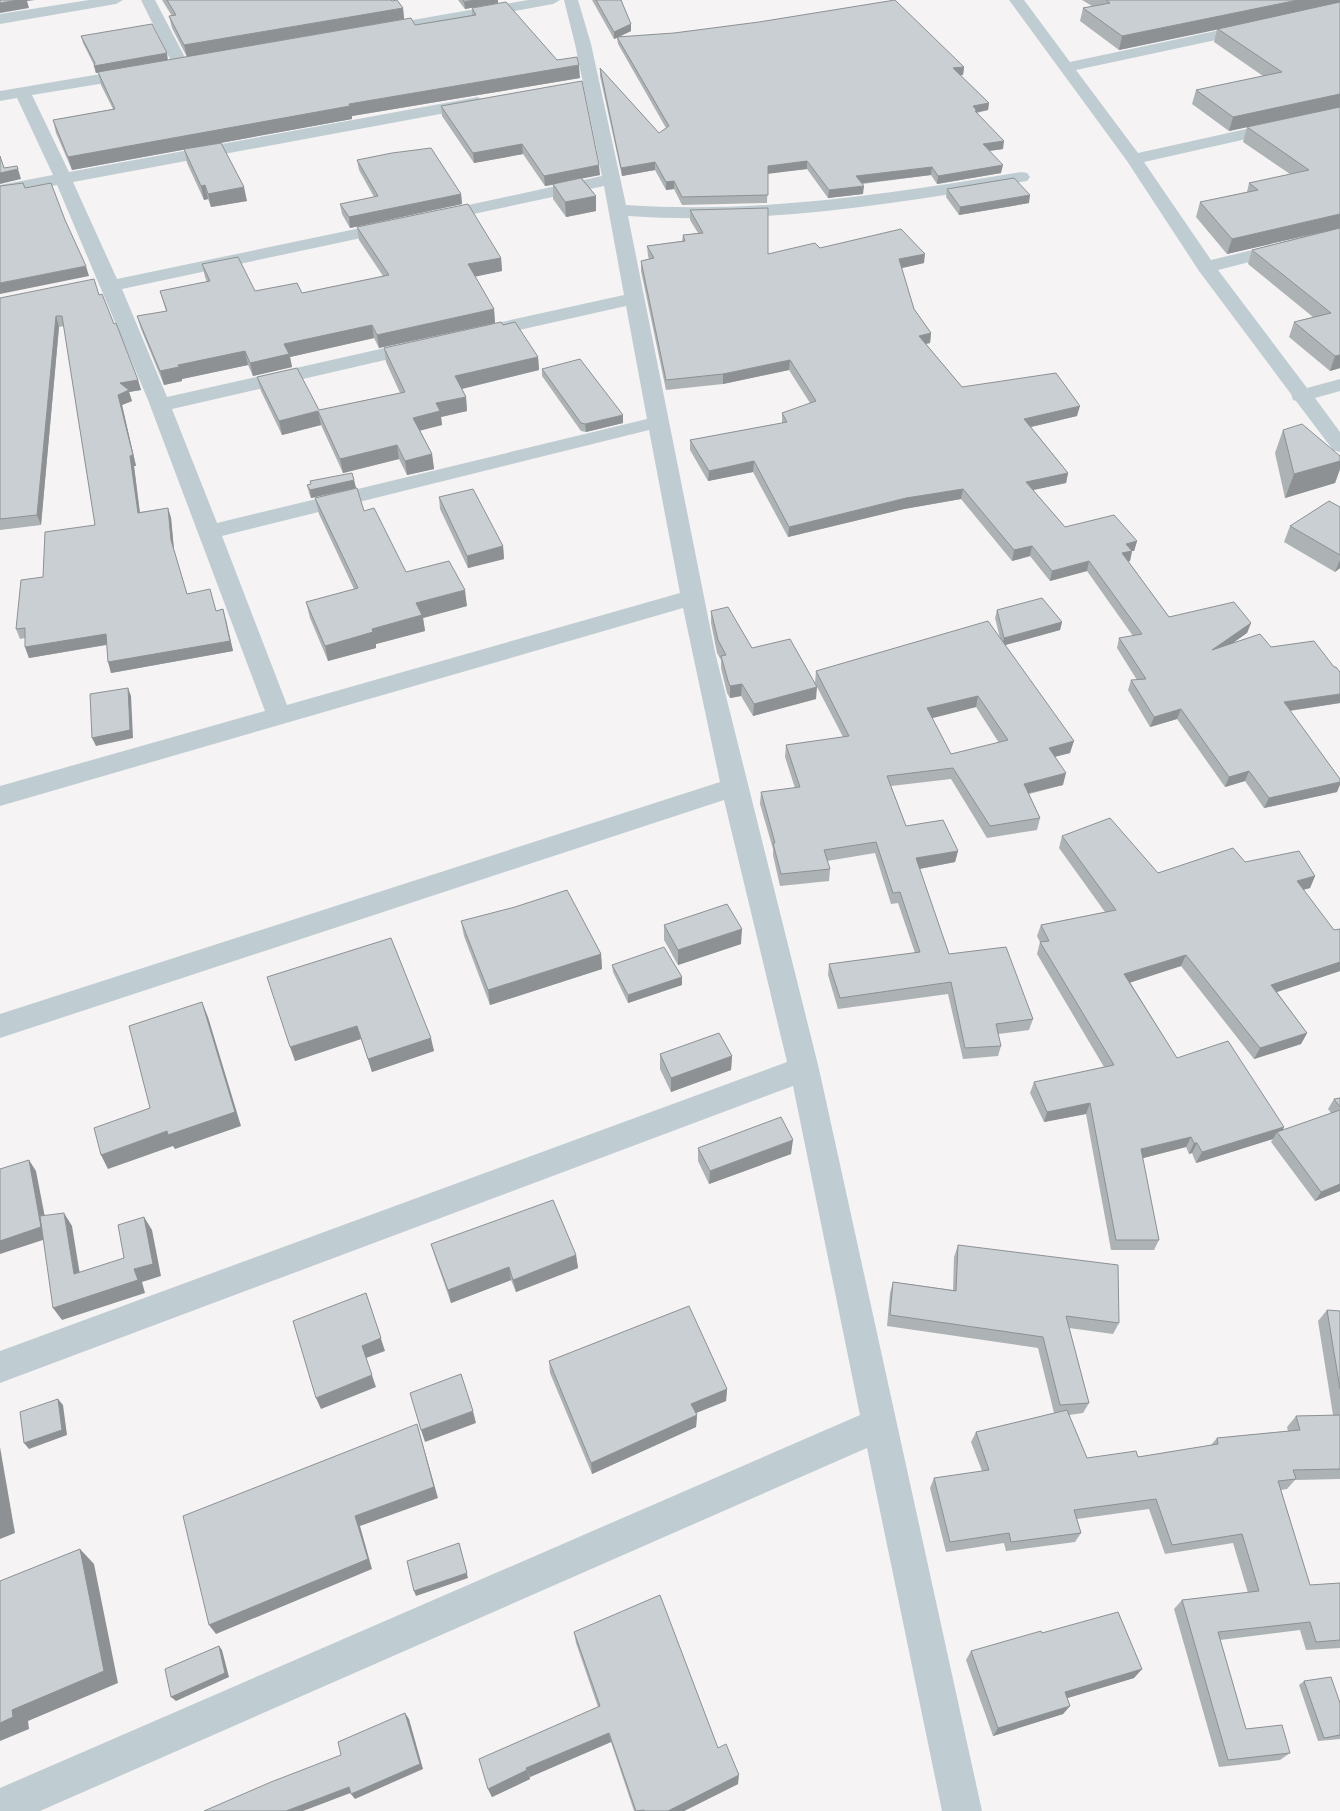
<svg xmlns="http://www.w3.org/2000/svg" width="1340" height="1811" viewBox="0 0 1340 1811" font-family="Roboto,sans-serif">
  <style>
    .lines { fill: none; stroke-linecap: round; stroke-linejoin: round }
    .minor { fill: #bfcdd3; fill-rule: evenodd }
    .wall { fill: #adb2b5; fill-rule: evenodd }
    .shaded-wall { fill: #8d9194 }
    .building { fill: #c9cfd3; stroke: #8d9194; fill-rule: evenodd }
  </style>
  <rect width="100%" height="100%" fill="#f5f3f3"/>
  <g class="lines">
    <!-- minor -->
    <g class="minor">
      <polygon points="89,0 123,0 116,4 0,24 0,14"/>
      <polygon points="141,0 155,0 189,65 187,68 175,68 173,65"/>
      <polygon points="528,0 560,0 553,4 378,36 370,31 378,26"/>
      <path d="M564,0H578L591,44L626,205C759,214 890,194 1021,172L1027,173L1030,177L1027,181L1021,182C891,205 761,225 628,216L715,652L819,1069L982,1811H942L867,1448L40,1811H0V1788L860,1415L793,1086L0,1383V1351L787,1062L724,800L0,1038V1014L720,782L683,608L0,806V786L265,711L148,400L57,185L0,195V185L53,175L17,98L0,101V91L136,68L142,70L144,73L142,76L136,78L32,95L69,172L478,97L486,102L478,107L73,182L117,279L394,221L400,222L403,226L400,230L394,231L122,289L167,397L420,340L427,342L430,346L427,350L420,352L172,409L217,523L647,419L626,306L479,339L472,337L469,333L472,329L479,327L624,295L604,186L436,222L430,221L427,217L430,213L436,212L602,176L575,44ZM649,430L680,593L287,705L222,536Z"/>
      <polygon points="1009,0 1024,0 1070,62 1253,23 1258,25 1261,28 1258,31 1076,70 1138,153 1340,108 1340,118 1144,162 1211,260 1340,229 1340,239 1218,270 1307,388 1340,379 1340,391 1315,398 1340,432 1340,452 1333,450 1296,401 1293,400 1291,394 1199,271 1127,161"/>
    </g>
  </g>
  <!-- wall -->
  <g class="wall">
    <polygon points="162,0 391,0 403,8 404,19 187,57 172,28 169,16 172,16"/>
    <polygon points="458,0 498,0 498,3 465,9"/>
    <polygon points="592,0 621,0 631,31 619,37 964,67 963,75 960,75 989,103 988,110 977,113 1003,149 989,151 1001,173 937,184 931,175 862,184 863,194 828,198 807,169 768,173 767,203 682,205 674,189 666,190 655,170 622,176 600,76 600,68 659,133 666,128 618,44 617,38 614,39"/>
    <polygon points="1082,0 1340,0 1340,107 1229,131 1192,104 1196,90 1263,76 1214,42 1217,29 1119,50 1080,21 1083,8 1092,6"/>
    <polygon points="472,8 557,60 580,78 352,116 352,119 72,170 56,133 53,120 113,109 101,85 98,72 96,73 94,65 83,43 81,36 168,60 415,25 472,15"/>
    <polygon points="441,106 600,175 582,178 596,196 596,211 566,217 553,199 553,185 545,186 523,154 474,163 442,116"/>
    <polygon points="1340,107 1340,368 1330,371 1289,337 1294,322 1313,317 1248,264 1252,250 1328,230 1227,254 1196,217 1200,202 1247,192 1249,183 1290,174 1243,142 1247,127"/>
    <polygon points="184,149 247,201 211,207 208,199 204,200 187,163"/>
    <polygon points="357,160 461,194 462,204 350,228 342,214 340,204 374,197 359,170"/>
    <polygon points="947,189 1029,203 959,215 946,197"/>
    <polygon points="690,210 768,254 820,248 924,263 901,268 914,309 931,333 930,343 926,344 962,387 1077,416 1031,427 1068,473 1066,483 1033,490 1065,527 1137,541 1134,551 1132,551 1130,561 1128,561 1169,617 1251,623 1247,633 1232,643 1271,647 1340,703 1290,711 1337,792 1264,808 1245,781 1225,787 1177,719 1150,727 1128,690 1131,680 1137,680 1117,648 1119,638 1133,636 1087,571 1050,581 1030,556 1012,561 961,499 904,509 788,537 753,472 708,481 690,450 690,440 782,423 782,413 810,403 789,370 723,384 666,390 641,271 641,261 649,259 648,256 647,246 682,241 683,235 698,233 690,220"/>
    <polygon points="357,227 501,258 502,271 475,276 494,309 495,323 379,348 374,338 290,357 292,367 253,376 248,365 182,379 182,381 164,385 141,329 137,316 166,311 160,291 207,282 205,277 202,264 255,291 302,293 383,276 359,240"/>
    <polygon points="99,295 114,324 138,380 141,390 129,392 132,401 122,405 136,466 134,466 140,512 168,508 171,518 174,550 187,594 216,611 226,619 233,651 111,673 107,645 29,658 25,647 25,638 20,639 16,629 43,577 95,525 64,326 59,327 41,525 0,530 0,298"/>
    <polygon points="503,325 538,357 539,370 462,389 466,397 467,411 441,417 442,425 420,430 432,454 434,469 407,475 399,459 343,473 321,425 282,435 261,391 257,377 319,410 400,393 386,362 384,348"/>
    <polygon points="542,369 623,423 586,432 581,431 542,376"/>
    <polygon points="1283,430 1340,456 1340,469 1335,483 1285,498 1275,453"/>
    <polygon points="354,480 356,488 311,498 309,493 307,485"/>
    <polygon points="439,497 503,546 504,559 468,568 440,509"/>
    <polygon points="315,498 406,572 467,606 423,618 425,631 376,644 376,648 328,661 310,618 306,602 354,589 319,514"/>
    <polygon points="1340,507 1340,568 1335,572 1284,542 1290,526"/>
    <path d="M997,610L1062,622L1060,630L1005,645L1070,753L1055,757L1063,785L1029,794L1040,818L1037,830L987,838L951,779L891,786L906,826L958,851L955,862L919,869L949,954L1033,1019L1029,1030L998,1034L1001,1046L998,1056L963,1059L948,994L838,1009L828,975L829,964L915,953L898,903L891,904L875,853L827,861L830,869L829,881L780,886L773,855V849L760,804L761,792L795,788L785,757L786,745L843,737L815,683L816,671L1000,638L995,618ZM976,707L999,743L951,754L932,718Z"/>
    <polygon points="711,611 752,648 816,699 753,716 741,696 730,698 727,693 721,668 721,660 717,653 711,623"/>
    <polygon points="1062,836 1158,873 1245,862 1315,876 1310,888 1304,890 1340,971 1277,992 1307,1033 1301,1044 1254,1059 1181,966 1130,982 1177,1058 1284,1127 1283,1130 1331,1113 1328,1109 1334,1099 1340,1098 1340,1191 1315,1201 1271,1142 1273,1139 1196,1163 1192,1153 1189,1154 1186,1147 1142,1158 1159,1240 1154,1250 1111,1250 1086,1114 1044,1122 1030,1093 1034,1082 1104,1067 1037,954 1040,942 1037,936 1041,925 1105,912 1059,848"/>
    <polygon points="461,921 601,954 602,969 490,1005 464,936"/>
    <polygon points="664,925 741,944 678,965 664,940"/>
    <polygon points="391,938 434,1051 372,1072 361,1039 295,1061"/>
    <polygon points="612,965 682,985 628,1003 613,972"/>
    <polygon points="660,1054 732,1056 731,1070 671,1092 660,1069"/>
    <polygon points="698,1148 791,1154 709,1184 698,1161"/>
    <polygon points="431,1244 576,1255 578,1268 516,1292 511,1280 451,1303 435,1257"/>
    <polygon points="958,1245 1119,1323 1113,1334 1069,1328 1089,1403 1083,1413 1069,1415 1087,1458 1138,1457 1211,1445 1217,1438 1288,1431 1287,1427 1296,1416 1333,1415 1318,1321 1327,1310 1340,1311 1340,1479 1295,1480 1287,1489 1281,1490 1310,1585 1340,1583 1340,1648 1306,1650 1300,1630 1220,1640 1246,1729 1290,1753 1280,1760 1219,1767 1174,1609 1182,1600 1248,1593 1233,1543 1165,1554 1149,1509 1077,1519 1081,1533 1075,1542 1006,1551 1004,1543 946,1552 930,1488 934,1478 982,1471 971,1442 976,1432 1054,1413 1038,1348 887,1326 890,1293 893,1282 953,1290 954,1257"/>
    <polygon points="549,1361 727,1389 726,1401 696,1413 697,1415 696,1427 592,1474 550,1373"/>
    <polygon points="574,1632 718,1748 738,1784 684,1811 634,1811 611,1742 530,1777 530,1779 492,1797 488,1789 598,1707 576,1643"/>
    <polygon points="1042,1633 1142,1669 1134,1678 1067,1698 1070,1706 1063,1714 993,1736 966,1660 971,1651"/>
    <polygon points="1304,1681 1340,1703 1340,1739 1318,1741 1299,1685"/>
  </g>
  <!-- shaded-wall -->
  <g class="shaded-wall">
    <polygon points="18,0 35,0 27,1 29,8 0,13 0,3"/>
    <polygon points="475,0 498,0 498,3 465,9 464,2"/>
    <polygon points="1298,0 1340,0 1340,4 1119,50 1122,36"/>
    <polygon points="403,8 404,19 187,57 184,45"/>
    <polygon points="631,24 631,31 614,39 614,32"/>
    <polygon points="167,53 168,61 96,73 94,66"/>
    <polygon points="579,65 580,78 352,116 352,119 72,170 68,157 349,104"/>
    <polygon points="964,67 963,75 952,76 953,68"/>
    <polygon points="1340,94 1340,107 1229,131 1233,117"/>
    <polygon points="989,103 988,110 977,112 976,118 973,106"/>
    <polygon points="1004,141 1003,149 981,152 983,144"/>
    <polygon points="522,144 523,154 474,163 473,153"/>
    <polygon points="807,161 807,169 767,174 768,166"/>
    <polygon points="655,162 655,170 622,176 621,168"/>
    <polygon points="599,165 600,175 545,186 544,176"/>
    <polygon points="1003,165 1001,173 937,184 938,176"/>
    <polygon points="932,167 931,175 856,184 856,176"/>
    <polygon points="18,169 21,179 0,184 0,173"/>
    <polygon points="674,181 674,189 666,190 666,182"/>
    <polygon points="205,185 208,199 204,200 201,186"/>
    <polygon points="864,186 863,194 828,198 829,190"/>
    <polygon points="244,187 247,201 211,207 208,194"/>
    <polygon points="461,194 462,204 350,228 349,217"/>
    <polygon points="1030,195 1029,203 959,215 960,207"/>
    <polygon points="596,196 596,211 566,217 565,202"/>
    <polygon points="1340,214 1340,228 1227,254 1232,239"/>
    <polygon points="925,254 924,263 898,269 899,259"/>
    <polygon points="501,258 502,271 469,278 468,264"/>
    <polygon points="86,266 89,276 0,294 0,283"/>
    <polygon points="494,309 495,323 379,348 377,335"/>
    <polygon points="56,316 59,327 41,525 37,515"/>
    <polygon points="372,325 374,338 290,357 292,367 253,376 250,363 284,344"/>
    <polygon points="931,333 930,343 918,345 919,336"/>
    <polygon points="245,351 248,365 182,379 182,381 164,385 160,371 178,365"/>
    <polygon points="1340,355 1340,368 1330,371 1335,356"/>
    <polygon points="538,357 539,370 457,390 455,376"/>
    <polygon points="790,360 789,370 723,384 723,374"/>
    <polygon points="138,380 141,390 129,392 132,401 122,405 136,466 134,466 141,523 138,513 118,395 120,383"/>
    <polygon points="466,397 467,411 441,417 442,425 415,432 413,418 436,403"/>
    <polygon points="1080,406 1077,416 1022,429 1024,419"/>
    <polygon points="318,411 321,425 282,435 279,421"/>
    <polygon points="623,415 623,423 586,432 585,424"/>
    <polygon points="397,445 399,459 343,473 340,459"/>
    <polygon points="432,454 434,469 407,475 405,461"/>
    <polygon points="754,461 753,472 708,481 709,471"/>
    <polygon points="1340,461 1340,469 1335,483 1285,498 1294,474"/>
    <polygon points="1068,473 1066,483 1024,492 1026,482"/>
    <polygon points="354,480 356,488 311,498 310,490"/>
    <polygon points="963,489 961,499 904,509 788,537 789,527 906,498"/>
    <polygon points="168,508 171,518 174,550 171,540"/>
    <polygon points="1137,541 1134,551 1132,551 1130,561 1119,564 1122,553 1126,544"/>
    <polygon points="503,546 504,559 468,568 467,556"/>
    <polygon points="1032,546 1030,556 1012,561 1014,550"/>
    <polygon points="1340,560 1340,568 1335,572"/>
    <polygon points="1089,561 1087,571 1050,581 1052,571"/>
    <polygon points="465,590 467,606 423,618 425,631 376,644 376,648 328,661 325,646 372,629 416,603"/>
    <polygon points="223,609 233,651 111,673 108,662"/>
    <polygon points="1062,622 1060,630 1002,646 1004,638"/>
    <polygon points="1251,623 1247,633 1209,660 1212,650"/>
    <polygon points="106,634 110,644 29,658 25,647"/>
    <polygon points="742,684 741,696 730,698 730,686"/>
    <polygon points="817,687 816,699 753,716 754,704"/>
    <polygon points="128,688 131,696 133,738 96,746 92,738"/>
    <polygon points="1340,694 1340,703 1280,712 1284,702"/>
    <polygon points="978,696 976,707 925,720 927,708"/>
    <polygon points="1181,709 1177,719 1150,727 1154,717"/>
    <polygon points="1074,741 1070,753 1045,759 1049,748"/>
    <polygon points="1249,771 1245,781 1225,787 1229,777"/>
    <polygon points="1066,773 1063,785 1021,795 1024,784"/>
    <polygon points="1340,782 1340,785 1337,792 1264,808 1269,798"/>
    <polygon points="958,851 955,862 914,870 916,858"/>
    <polygon points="1315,876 1310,888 1291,892 1297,881"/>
    <polygon points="742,929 741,944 678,965 678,950"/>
    <polygon points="601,954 602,969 490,1005 488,990"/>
    <polygon points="1186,955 1181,966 1120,986 1124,974"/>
    <polygon points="1340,962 1340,971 1265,996 1271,985"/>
    <polygon points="682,977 682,985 628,1003 628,995"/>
    <polygon points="202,1002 208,1017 241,1126 175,1149 173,1146 108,1169 101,1155 167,1131"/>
    <polygon points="357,1026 361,1039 295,1061 290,1047"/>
    <polygon points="1307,1033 1301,1044 1254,1059 1260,1048"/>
    <polygon points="431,1038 434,1051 372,1072 368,1059"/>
    <polygon points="732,1056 731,1070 671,1092 671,1078"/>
    <polygon points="1090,1103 1086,1114 1044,1122 1047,1112"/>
    <polygon points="1284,1127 1280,1135 1277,1132 1273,1139 1196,1163 1202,1152"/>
    <polygon points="1191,1137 1186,1147 1136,1160 1141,1149"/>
    <polygon points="793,1140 791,1154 709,1184 710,1171"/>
    <polygon points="1194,1143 1197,1143 1192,1153 1189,1154"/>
    <polygon points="29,1160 36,1171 49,1238 0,1254 0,1241"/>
    <polygon points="1340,1184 1340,1191 1315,1201 1321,1192"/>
    <polygon points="64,1213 72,1226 82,1287 74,1274"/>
    <polygon points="144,1217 152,1230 161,1276 142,1282 145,1293 62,1320 53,1308 134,1269"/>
    <polygon points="576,1255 578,1268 516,1292 513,1280"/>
    <polygon points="509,1267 511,1280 451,1303 448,1290"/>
    <polygon points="366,1293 385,1351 366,1358 376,1387 321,1409 316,1398 362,1346"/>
    <polygon points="727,1389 726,1401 691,1415 691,1404"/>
    <polygon points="58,1399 63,1405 67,1435 29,1449 24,1443"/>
    <polygon points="473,1411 476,1423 425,1442 421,1430"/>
    <polygon points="697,1415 696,1427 592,1474 591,1463"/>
    <polygon points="417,1424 438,1498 360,1526 372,1569 216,1634 209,1625 355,1516"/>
    <polygon points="0,1447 15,1533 0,1539"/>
    <polygon points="459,1543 468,1578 416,1596 414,1591"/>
    <polygon points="80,1549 94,1564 118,1683 28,1721 29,1729 0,1741 0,1723 12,1710"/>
    <polygon points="219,1646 222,1650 229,1677 176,1701 171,1697"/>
    <polygon points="1142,1669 1134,1678 1058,1701 1065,1692"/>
    <polygon points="1070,1706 1063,1714 993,1736 998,1728"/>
    <polygon points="405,1713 409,1719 423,1769 355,1799 351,1794"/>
    <polygon points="609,1733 611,1742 530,1777 526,1768"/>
    <polygon points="527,1770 530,1779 492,1797 488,1789"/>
    <polygon points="739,1775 738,1784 684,1811 668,1811"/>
    <polygon points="349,1787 353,1792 303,1811 286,1811"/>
  </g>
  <!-- building -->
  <g class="building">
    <polygon points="0,0 18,0 0,3"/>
    <polygon points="167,0 391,0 392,1 397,0 403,8 184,45 169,16 176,15"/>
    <polygon points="463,0 475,0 464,2"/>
    <polygon points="596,0 621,0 631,24 614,32"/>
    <polygon points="895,0 964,67 953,68 989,103 973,106 977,111 975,111 1004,141 983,144 1003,165 938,176 932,167 856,176 864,186 829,190 807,161 768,166 768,195 682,197 674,181 666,182 655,162 621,168 600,68 659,133 669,126 617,37 674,33 759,22"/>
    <polygon points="1106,0 1298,0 1122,36 1083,8 1110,3"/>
    <polygon points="506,2 557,60 577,57 579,65 349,104 350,106 68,157 53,120 115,109 98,72 411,18 415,25 476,15 472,8"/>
    <polygon points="1340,2 1340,94 1233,117 1196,90 1282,72 1218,29"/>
    <polygon points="152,24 167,53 94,66 95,63 81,36"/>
    <polygon points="582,81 599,165 544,176 522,144 473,153 441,106"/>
    <polygon points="1340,107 1340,214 1232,239 1200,202 1258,190 1249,183 1309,170 1247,127"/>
    <polygon points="221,143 244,187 208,194 205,185 201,186 184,149"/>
    <polygon points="431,148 461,194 349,217 340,204 378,196 357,160 392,153"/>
    <polygon points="0,156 4,168 17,166 18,169 0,173"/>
    <polygon points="581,178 596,196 565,202 553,184"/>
    <polygon points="1014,178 1030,195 960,207 947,189"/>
    <polygon points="23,183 25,188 51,183 65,220 86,266 0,283 0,186"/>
    <polygon points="468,204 501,258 468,264 494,309 377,335 372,325 284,344 289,354 250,363 245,351 178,365 179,367 160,371 137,316 167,311 160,291 210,281 202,264 238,257 255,291 297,283 302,293 389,275 357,227"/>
    <polygon points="768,208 768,254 815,243 820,248 901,229 925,254 899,259 914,309 931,333 919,336 962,387 1056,373 1080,406 1024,419 1068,473 1026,482 1065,527 1114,515 1137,541 1126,544 1132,551 1122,553 1169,617 1234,602 1251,623 1212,650 1260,634 1271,647 1314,641 1334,667 1336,667 1340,672 1340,694 1284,702 1340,779 1340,782 1269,798 1249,771 1229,777 1181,709 1154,717 1131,680 1146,679 1119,638 1142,634 1089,561 1052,571 1032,546 1014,550 963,489 906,498 789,527 754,461 709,471 690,440 787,422 782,413 816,401 790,360 723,374 666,380 641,261 654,258 647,246 685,241 683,235 703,233 690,210"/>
    <polygon points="1340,228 1340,355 1335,356 1294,322 1331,313 1252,250"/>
    <polygon points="94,279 99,295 102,294 114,324 116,323 138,380 120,383 129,390 118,395 133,455 130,456 138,513 168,508 171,540 187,594 210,589 216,611 223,609 230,641 108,662 106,634 25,647 25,628 16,629 21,580 43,577 45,532 95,525 62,316 56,316 37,515 0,519 0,298"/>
    <polygon points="501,322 503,325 515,322 538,357 455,376 466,397 436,403 440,411 413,418 432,454 405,461 397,445 340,459 318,411 279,421 257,377 297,368 319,410 405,392 384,348"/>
    <polygon points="580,359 623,415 585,424 581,423 542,369"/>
    <polygon points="1302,424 1340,456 1340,461 1294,474 1283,430"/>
    <polygon points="352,473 354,480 310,490 307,485 311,484 310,481"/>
    <polygon points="357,488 364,511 374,508 406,572 449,561 465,590 416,603 422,615 372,629 373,632 325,646 306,602 358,588 315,498"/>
    <polygon points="473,489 503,546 467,556 439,497"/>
    <polygon points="1329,501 1340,507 1340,555 1290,526"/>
    <polygon points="1042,598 1062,622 1004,638 997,610"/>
    <polygon points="728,607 752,648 790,639 817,687 754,704 742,684 730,686 728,681 721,656 726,655 718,640 711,611"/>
    <path d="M988,621L1074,741L1049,748L1066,773L1024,784L1040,818L990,826L953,768L887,776L906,826L943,820L958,851L916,858L949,954L1006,947L1033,1019L996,1024L1001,1046L965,1048L951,982L840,998L829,964L920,952L900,892L893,893L876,842L824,850L830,869L781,874L773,843H775L761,792L800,787L786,745L849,736L816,671ZM978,696L1008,740L951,754L927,708Z"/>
    <polygon points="128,688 130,730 92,738 90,694"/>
    <polygon points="1110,818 1158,873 1233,848 1245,862 1299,851 1315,876 1297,881 1334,930 1340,929 1340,962 1271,985 1307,1033 1260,1048 1186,955 1124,974 1177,1058 1228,1041 1284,1127 1202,1152 1197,1143 1194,1143 1191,1137 1141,1149 1159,1240 1116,1240 1090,1103 1047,1112 1034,1082 1114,1065 1040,942 1049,941 1041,925 1116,910 1062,836"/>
    <polygon points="567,890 601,954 488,990 461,921 515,907"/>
    <polygon points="727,904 742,929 678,950 664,925"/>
    <polygon points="391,938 431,1038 368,1059 357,1026 290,1047 267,977"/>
    <polygon points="664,947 682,977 628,995 612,965"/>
    <polygon points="202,1002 235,1112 168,1135 167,1131 101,1155 94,1128 150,1108 129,1026"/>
    <polygon points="719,1033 732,1056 671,1078 660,1054"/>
    <polygon points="1340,1098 1340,1107 1334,1099"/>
    <polygon points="1340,1110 1340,1184 1321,1192 1277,1132"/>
    <polygon points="781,1117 793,1140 710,1171 698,1148"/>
    <polygon points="29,1160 41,1227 0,1241 0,1169"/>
    <polygon points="553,1200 576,1255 513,1280 509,1267 448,1290 431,1244"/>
    <polygon points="64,1213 74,1274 124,1258 118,1225 144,1217 153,1264 134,1269 138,1280 53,1308 40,1216"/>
    <polygon points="958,1245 1118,1265 1119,1323 1066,1316 1089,1403 1060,1405 1043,1337 890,1315 893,1282 956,1291"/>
    <polygon points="366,1293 381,1338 362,1346 372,1375 316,1398 293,1321"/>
    <polygon points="689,1306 727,1389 691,1404 697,1415 591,1463 549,1361"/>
    <polygon points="1327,1310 1340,1311 1340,1389"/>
    <polygon points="461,1374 473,1411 421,1430 410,1393"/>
    <polygon points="58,1399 62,1430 24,1443 20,1412"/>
    <polygon points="1067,1410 1087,1458 1136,1451 1138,1457 1218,1444 1217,1438 1300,1430 1296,1416 1340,1415 1340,1469 1293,1470 1296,1479 1278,1481 1310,1585 1340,1583 1340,1640 1316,1642 1310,1622 1218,1632 1246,1729 1282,1725 1290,1753 1228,1760 1182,1600 1259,1591 1242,1534 1172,1545 1156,1499 1074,1510 1081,1533 1011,1542 1009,1533 950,1542 934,1478 989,1470 976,1432"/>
    <polygon points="417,1424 434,1487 355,1516 368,1559 209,1625 183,1516"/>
    <polygon points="459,1543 467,1573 414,1591 407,1561"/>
    <polygon points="80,1549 104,1671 12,1710 13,1717 0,1723 0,1581"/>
    <polygon points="660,1595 718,1748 726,1744 739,1775 668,1811 644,1811 644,1810 636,1811 609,1733 526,1768 527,1770 488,1789 479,1759 600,1706 574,1632"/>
    <polygon points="1118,1612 1142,1669 1065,1692 1070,1706 998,1728 971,1651 1041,1631 1042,1633"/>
    <polygon points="219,1646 225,1673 171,1697 165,1669"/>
    <polygon points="1331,1677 1340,1703 1340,1735 1324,1738 1304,1681"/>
    <polygon points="405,1713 420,1764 351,1794 349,1787 286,1811 204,1811 271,1782 341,1755 338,1742"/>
  </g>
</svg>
